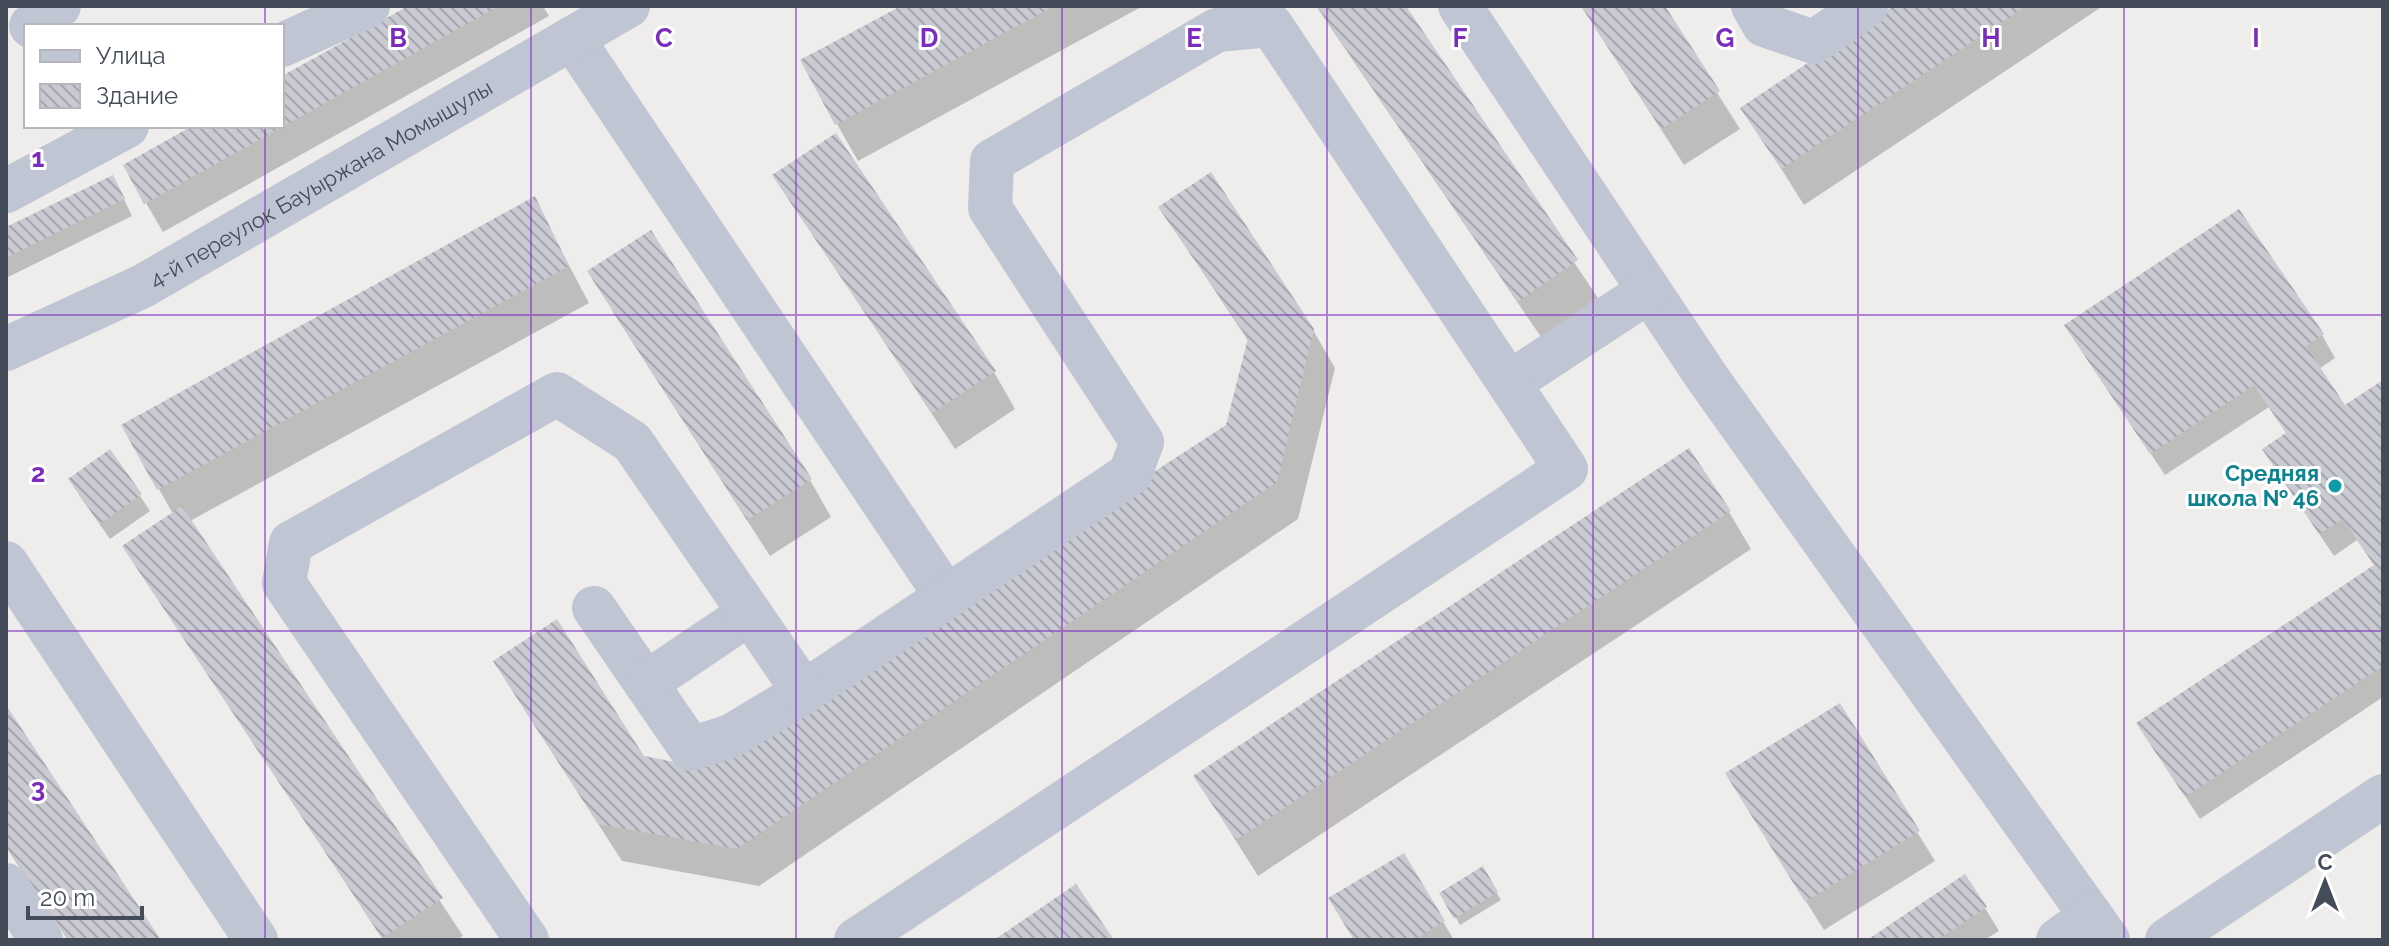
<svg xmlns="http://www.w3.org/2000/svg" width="2389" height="946" viewBox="0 0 2389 946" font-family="Raleway,sans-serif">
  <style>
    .shadow { fill: #0003 }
    .building { fill: url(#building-back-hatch) }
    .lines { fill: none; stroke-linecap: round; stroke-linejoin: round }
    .minor { stroke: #bfc5d2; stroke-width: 44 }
    .grid { fill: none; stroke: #7b2cbf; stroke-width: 2; stroke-opacity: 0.55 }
    .culture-dot { fill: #0f9aa8; stroke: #fff; stroke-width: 3 }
    .labels { text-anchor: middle; stroke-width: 6; stroke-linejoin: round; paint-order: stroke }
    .street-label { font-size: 22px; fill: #454c59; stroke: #fff }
    .culture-label { font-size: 22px; font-weight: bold; fill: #0d838f; stroke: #fff; text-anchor: end }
    .grid-label { font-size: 26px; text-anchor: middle; font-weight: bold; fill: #7b2cbf; stroke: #fff; stroke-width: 6; stroke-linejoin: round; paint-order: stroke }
  </style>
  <defs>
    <pattern id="building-back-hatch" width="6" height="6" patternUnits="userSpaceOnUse" patternTransform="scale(2)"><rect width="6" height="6" fill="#c9cad2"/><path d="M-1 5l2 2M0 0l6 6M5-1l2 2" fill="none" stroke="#a5a6ad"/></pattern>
  </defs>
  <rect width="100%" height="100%" fill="#efecec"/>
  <!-- shadow -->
  <g class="shadow">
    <polygon points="412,6 543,6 549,16 163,232 146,203 197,126 282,126 282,78"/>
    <polygon points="905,6 1143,6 858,161 837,124"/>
    <polygon points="1316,6 1403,6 1598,298 1541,337"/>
    <polygon points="1581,6 1662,6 1740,129 1684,165"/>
    <polygon points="1896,6 2103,6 1804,205 1743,108"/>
    <polygon points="775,176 994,372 1015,409 955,449"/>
    <polygon points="121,193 132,216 6,278 6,230"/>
    <polygon points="534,199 589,303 190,521 463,936 457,940 383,940 125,546 173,514 123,425"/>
    <polygon points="1160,208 1313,330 1335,368 1298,519 759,886 622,861 517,698 643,758 701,769 1228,426 1249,342"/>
    <polygon points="611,309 810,480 831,517 770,556"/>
    <polygon points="2322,335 2335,358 2319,369 2345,408 2383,382 2383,697 2200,819 2138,724 2375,566 2357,540 2334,556 2278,473 2264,450 2287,434 2269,407 2165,475 2080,348"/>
    <polygon points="110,451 150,511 110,539 79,495"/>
    <polygon points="1729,512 1751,549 1258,876 1196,777"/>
    <polygon points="1839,706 1935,861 1824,930 1744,803"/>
    <polygon points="6,709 159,940 68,940 6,847"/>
    <polygon points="1404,856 1454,940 1355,940"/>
    <polygon points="1482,869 1501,900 1460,925 1442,893"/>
    <polygon points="1985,908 1999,931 1984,940 1870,940"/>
  </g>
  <!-- building -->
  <g class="building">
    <polygon points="408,6 499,6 144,204 123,165 192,126 282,126 282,76"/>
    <polygon points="901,6 1054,6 835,125 800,60"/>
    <polygon points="1317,6 1406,6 1578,260 1518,302"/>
    <polygon points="1581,6 1665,6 1720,91 1661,129"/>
    <polygon points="1893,6 2026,6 1781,169 1740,108"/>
    <polygon points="836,133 996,371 932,413 772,175"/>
    <polygon points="1211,172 1314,329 1277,482 737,849 598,824 493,661 557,619 644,756 700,767 1226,425 1248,338 1158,207"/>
    <polygon points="113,175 125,199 6,258 6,227"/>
    <polygon points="535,196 569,266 157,490 121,425"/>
    <polygon points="2239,209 2324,334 2306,346 2345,405 2383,380 2383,666 2185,797 2136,723 2374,565 2343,519 2319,534 2262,449 2286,433 2254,385 2150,454 2064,325"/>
    <polygon points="651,230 812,479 747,520 587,271"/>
    <polygon points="1689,448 1731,511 1236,840 1193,776"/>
    <polygon points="110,449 142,494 100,524 68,479"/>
    <polygon points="182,506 443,898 382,938 122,546"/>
    <polygon points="1840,703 1920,831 1805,902 1725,773"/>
    <polygon points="6,705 161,940 69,940 6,845"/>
    <polygon points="1404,853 1445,921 1414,940 1354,940 1328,898"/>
    <polygon points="1483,866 1498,892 1454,919 1439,893"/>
    <polygon points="1965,874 1987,907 1937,940 1867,940"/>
    <polygon points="1076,884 1114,940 994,940"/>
  </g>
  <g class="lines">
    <!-- minor -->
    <g class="minor">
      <polyline points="1460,6 1706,376 2108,940"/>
      <polyline points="1753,6 1764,25 1814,42 1866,6"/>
      <polyline points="31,26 59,6"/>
      <polyline points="572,38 946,596"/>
      <polyline points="282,45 368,6"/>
      <polyline points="6,191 127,126"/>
      <path id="s1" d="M6,349L143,286L628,6"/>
      <polyline points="1509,383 1649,291"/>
      <polyline points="6,563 256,940"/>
      <polyline points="594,608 691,749 731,736 804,692 1130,474 1142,442 990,208 992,161 1217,30 1271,25 1566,469 856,940"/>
      <polyline points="646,683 750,613"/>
      <polyline points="6,885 41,940"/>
      <polyline points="527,940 284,583 291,543 557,394 632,442 804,692"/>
      <polyline points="2058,940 2091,916"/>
      <polyline points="2167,940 2383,796"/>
    </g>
  </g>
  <!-- grid -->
  <path class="grid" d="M265,6V26M531,6V940M796,6V940M1062,6V940M1327,6V940M1593,6V940M1858,6V940M2124,6V940M265,126V940M6,315H2383M6,631H2383"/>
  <!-- markers -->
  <circle class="culture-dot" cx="2335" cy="486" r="8"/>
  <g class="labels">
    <!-- street labels -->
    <g class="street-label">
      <text dy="8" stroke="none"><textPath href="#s1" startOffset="356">4-й переулок Бауыржана Момышулы</textPath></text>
    </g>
    <!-- culture labels -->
    <g class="culture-label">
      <text x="2319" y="481">Средняя<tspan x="2319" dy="25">школа № 46</tspan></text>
    </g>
  </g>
  <g class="grid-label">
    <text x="398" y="47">B</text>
    <text x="664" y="47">C</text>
    <text x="929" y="47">D</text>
    <text x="1194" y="47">E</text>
    <text x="1460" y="47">F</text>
    <text x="1725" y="47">G</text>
    <text x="1991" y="47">H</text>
    <text x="2256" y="47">I</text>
    <text x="38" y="167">1</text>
    <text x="38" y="482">2</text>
    <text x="38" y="797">3</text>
  </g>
  <!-- border -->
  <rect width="2389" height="946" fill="none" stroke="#454c59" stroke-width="16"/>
  <!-- legend -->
  <rect x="24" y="24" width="260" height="104" fill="#ffffff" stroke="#b5b7bd" stroke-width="2"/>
  <rect x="40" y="50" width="40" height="12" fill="#bfc5d2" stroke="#b5b7bd" stroke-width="2"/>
  <text x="96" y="64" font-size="24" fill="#454c59">Улица</text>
  <rect x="40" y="84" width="40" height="24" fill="url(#building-back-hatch)" stroke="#b5b7bd" stroke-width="2"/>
  <text x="96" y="104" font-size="24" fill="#454c59">Здание</text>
  <!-- north arrow -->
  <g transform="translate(2325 882)" stroke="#ffffff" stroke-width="6" paint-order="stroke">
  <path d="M0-6L14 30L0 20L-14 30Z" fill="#454c59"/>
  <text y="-12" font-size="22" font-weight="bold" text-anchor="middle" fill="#454c59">С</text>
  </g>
  <!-- scale -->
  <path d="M28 906v12h114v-12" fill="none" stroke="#454c59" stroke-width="4"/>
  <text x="40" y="906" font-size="24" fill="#454c59" stroke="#ffffff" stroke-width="6" paint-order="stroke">20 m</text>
</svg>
